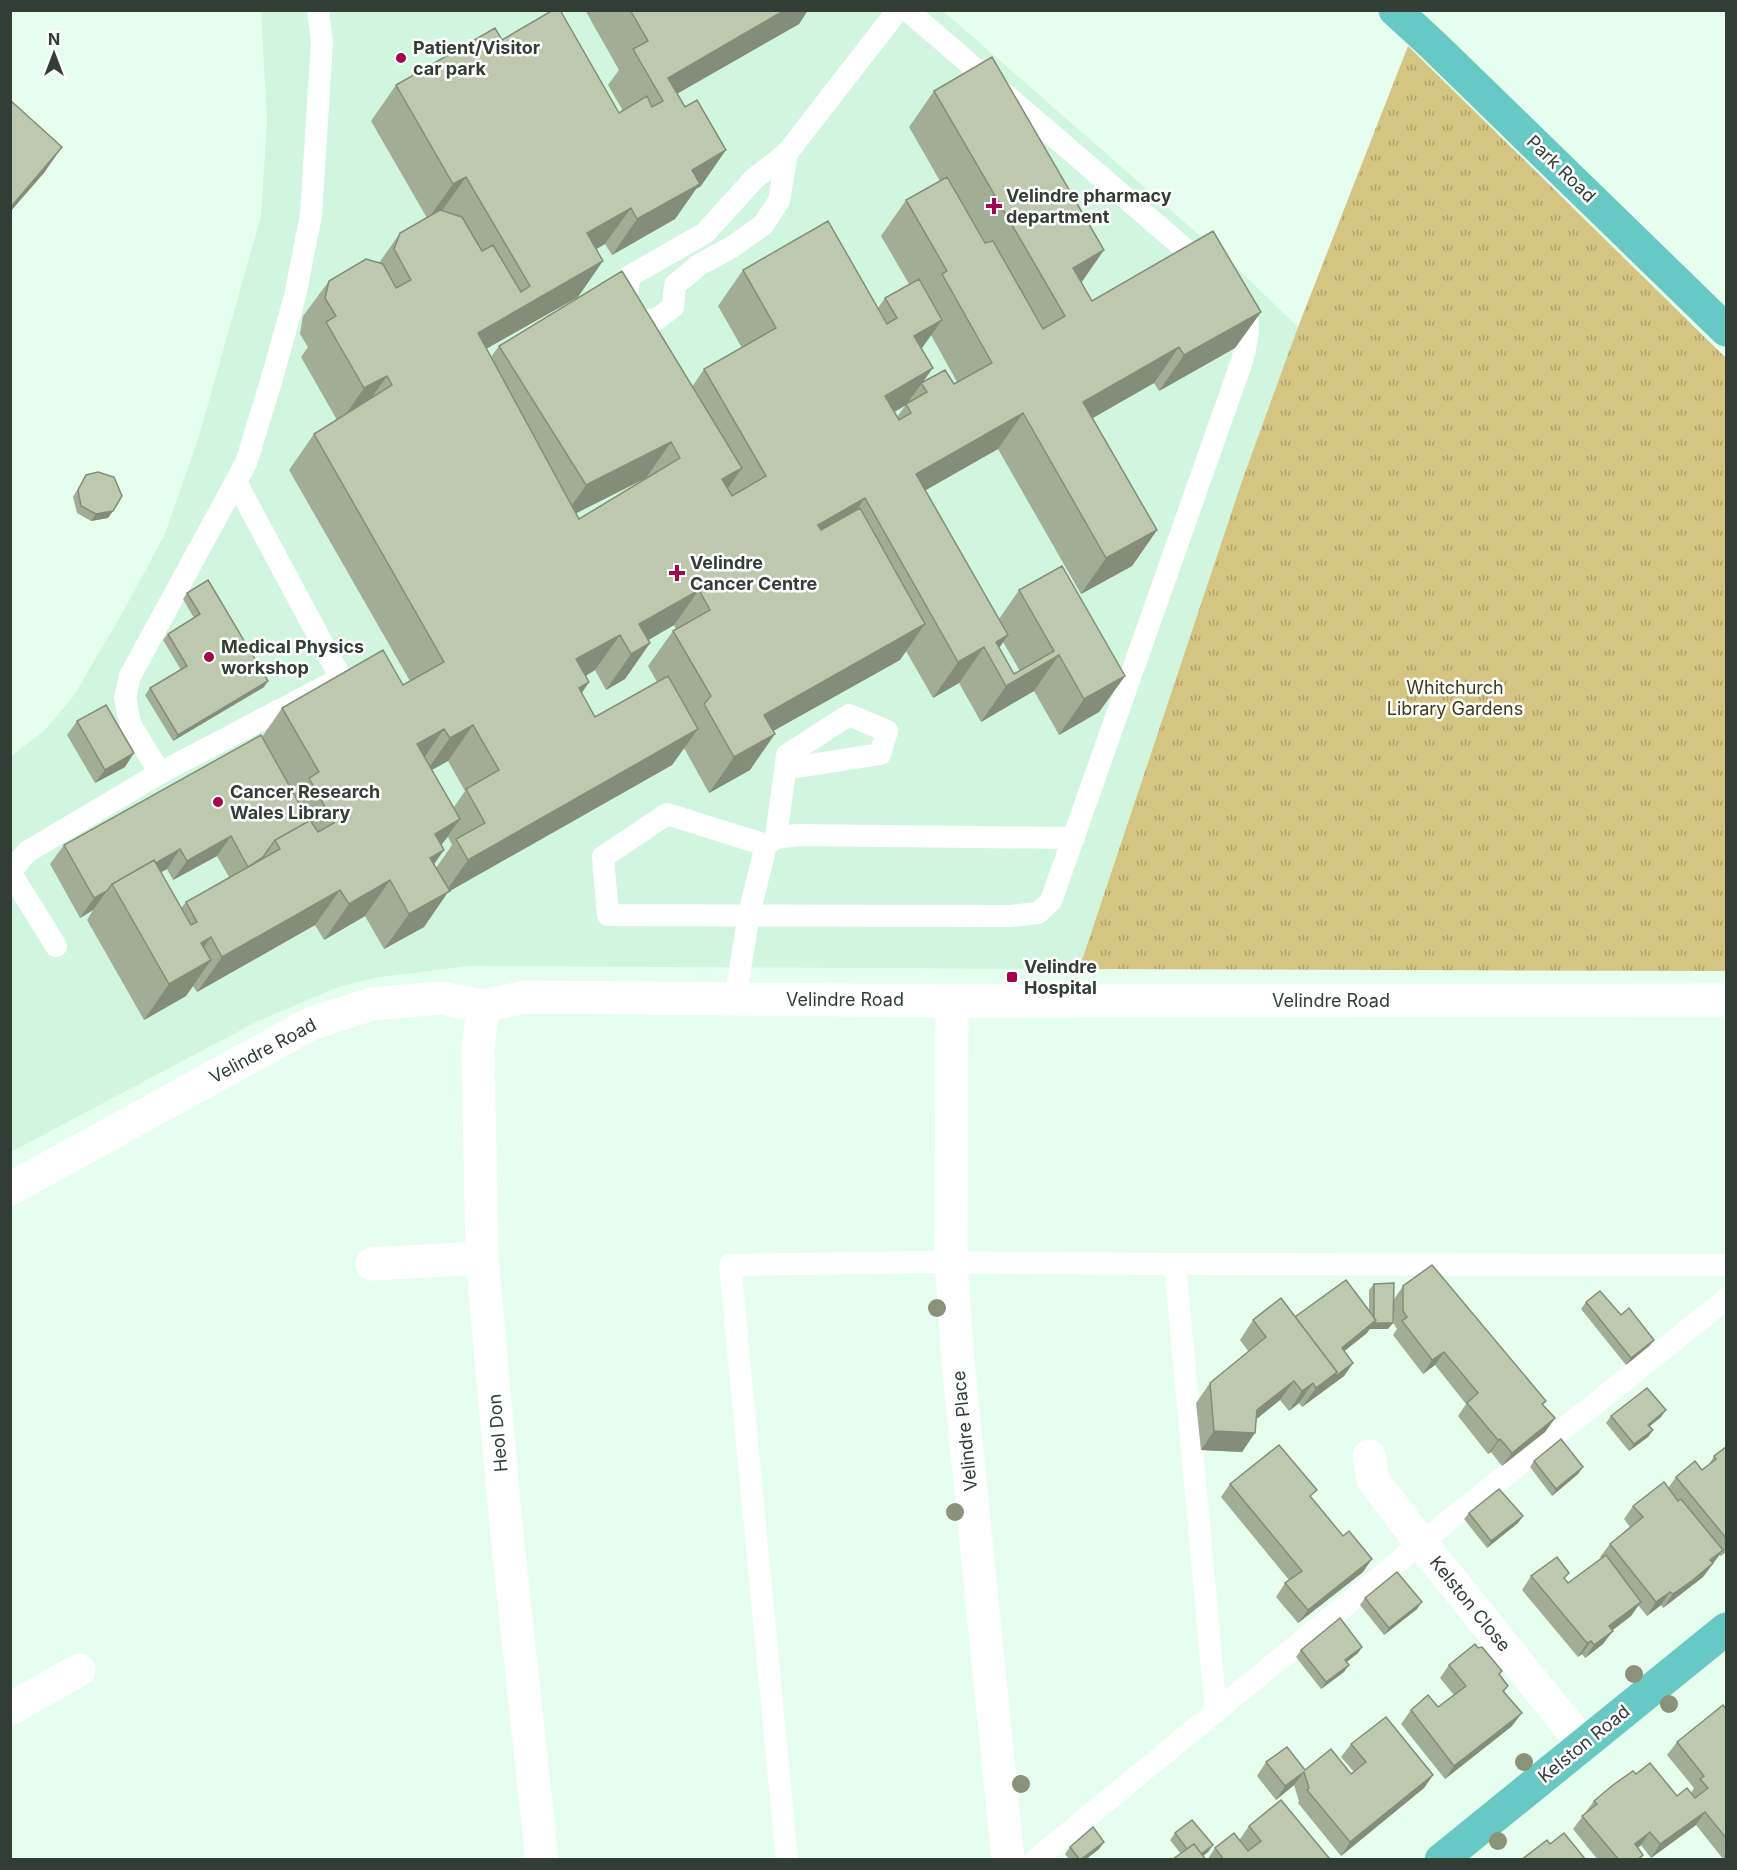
<svg xmlns="http://www.w3.org/2000/svg" width="1737" height="1870" viewBox="0 0 1737 1870" font-family="Inter,sans-serif">
  <style>
    .built { fill: #d1f6df }
    .park { fill: url(#park-tufts) }
    .lines { fill: none; stroke-linecap: round; stroke-linejoin: round }
    .lane { stroke: #fff; stroke-width: 22 }
    .street { stroke: #fff; stroke-width: 33 }
    .primary { stroke: #68c9c4; stroke-width: 33 }
    .tree { fill: #8b9278 }
    .wall { fill: #a2ad95; fill-rule: evenodd }
    .shaded-wall { fill: #848d79 }
    .building { fill: #bcc9ad; stroke: #848d79; stroke-width: 1.5 }
    .poi-dot { fill: #a0064b; stroke: #fff; stroke-width: 2 }
    .labels { text-anchor: middle; stroke-width: 5; stroke-linejoin: round; paint-order: stroke }
    .poi-label { font-size: 18px; font-weight: bold; fill: #313d35; stroke: #fff; text-anchor: start }
    .street-label { font-size: 18px; fill: #313d35; stroke: #fff }
    .park-label { font-size: 18px; fill: #413918; stroke: #fff }
  </style>
  <defs>
    <pattern id="park-tufts" width="24" height="20" patternUnits="userSpaceOnUse" patternTransform="scale(1.5)"><rect width="24" height="20" fill="#d5c582"/><path d="M3 7l-1-3M5 7V3M7 7l1-3M15 17l-1-3M17 17v-4M19 17l1-3" fill="none" stroke="#ada16b"/></pattern>
  </defs>
  <rect width="100%" height="100%" fill="#e6feee"/>
  <!-- built -->
  <polygon class="built" points="261,11 943,11 1238,269 1298,327 1242,481 1079,969 470,966 373,978 336,988 258,1021 11,1152 11,756 45,730 73,697 124,610 164,536 197,443 261,216 267,120"/>
  <!-- park -->
  <polygon class="park" points="1408,46 1726,358 1726,971 1079,969 1242,481 1298,327"/>
  <g class="lines">
    <!-- lane -->
    <g class="lane">
      <polyline points="907,10 1206,267"/>
      <polyline points="787,153 779,201 763,225 732,247 699,265 675,285 673,307 657,319 638,321 625,304 630,276 705,233 754,179 787,153 898,10"/>
      <polyline points="160,773 341,678 236,482"/>
      <polyline points="776,838 787,755 849,715 887,731 880,754 785,769"/>
      <path d="M766,845L667,814L603,857L608,915L1010,916L1038,913L1051,901L1242,361C1247,341 1253,320 1240,301"/>
      <polyline points="10,872 27,852 160,773 130,724 125,698 130,676 246,463 272,378 295,296 311,215 322,42 318,10"/>
      <polyline points="10,872 56,946"/>
      <polyline points="735,1000 749,914 766,845 776,838 797,835 1074,838"/>
      <polyline points="1175,1264 1216,1712"/>
      <polyline points="787,1860 730,1265 927,1262 1175,1264 1726,1265"/>
      <polyline points="1035,1860 1421,1543 1726,1299"/>
    </g>
    <!-- street -->
    <g class="street">
      <polyline points="952,1001 951,1262 958,1362 1008,1860"/>
      <polyline points="483,1006 478,1050 482,1258 506,1526 542,1860"/>
      <polyline points="10,1189 310,1024 372,1004 441,998 483,1006 525,997 952,1001 1726,1000"/>
      <polyline points="372,1264 482,1258"/>
      <polyline points="1369,1456 1373,1480 1421,1543 1583,1744"/>
      <polyline points="10,1709 79,1670"/>
    </g>
    <!-- primary -->
    <g class="primary">
      <polyline points="1395,10 1434,46 1726,330"/>
      <polyline points="1441,1860 1726,1629"/>
    </g>
  </g>
  <!-- trees -->
  <g class="tree">
    <circle cx="937" cy="1308" r="9"/>
    <circle cx="955" cy="1512" r="9"/>
    <circle cx="1634" cy="1674" r="9"/>
    <circle cx="1669" cy="1704" r="9"/>
    <circle cx="1524" cy="1762" r="9"/>
    <circle cx="1021" cy="1784" r="9"/>
    <circle cx="1498" cy="1841" r="9"/>
  </g>
  <!-- wall -->
  <g class="wall">
    <path d="M585,10H808L799,24L677,94L701,186L696,189L675,219L612,255L605,244L596,249L578,297L486,349L491,357L499,346L692,387L704,369L742,348L718,306L743,270L878,308L885,298L909,284L881,236L906,200L940,181L909,127L934,91L1081,283L1092,301L1261,312L1235,348L1159,391L1154,383L1092,418L1157,530L1132,566L1081,594L998,449L925,490L999,619L1019,590L1125,676L1099,712L1059,735L1034,691L981,722L959,683L933,698L906,651L900,660L773,731L750,770L709,793L684,748L672,765L448,892L424,927L384,949L365,916L324,940L315,925L197,992L193,986L186,996L144,1020L87,920L93,910L80,918L50,864L64,845L262,737L282,708L403,685L410,681L289,470L314,434L337,420L301,357L308,347L300,334L303,316L329,281L379,263L400,233L427,218L371,121L396,85L502,40L619,113L623,111L608,85L619,70ZM931,335L957,382L954,384L923,383L921,349ZM905,406L897,417L894,412ZM646,478L579,519L576,513ZM674,625L676,629L673,631L648,666L657,682L595,717L582,693L589,682L586,676L595,670L606,690L625,679L650,643L648,640ZM1003,642L1020,671L1014,674L999,648ZM448,761L465,791L454,807L432,770ZM448,837L452,845L436,868L434,864L441,845ZM217,856L229,877L186,902L181,908L161,872L167,869L173,880Z"/>
    <polygon points="86,475 113,511 108,518 91,521 77,513 73,497"/>
    <polygon points="187,593 264,687 173,741 145,695 150,688 181,670 163,640 168,634 194,618 183,599"/>
    <polygon points="77,721 125,767 95,783 67,735"/>
    <polygon points="1374,1284 1388,1329 1369,1329 1367,1333 1344,1351 1353,1363 1344,1376 1302,1407 1299,1403 1289,1411 1280,1400 1256,1419 1242,1452 1201,1450 1196,1403 1210,1383 1249,1352 1240,1340 1253,1320 1369,1311 1369,1290"/>
    <polygon points="1403,1286 1546,1401 1543,1405 1555,1418 1545,1432 1502,1466 1491,1452 1488,1454 1458,1416 1466,1404 1435,1365 1423,1374 1393,1335 1397,1329 1394,1324 1394,1299"/>
    <polygon points="1586,1302 1621,1315 1654,1340 1649,1346 1626,1365 1581,1309"/>
    <polygon points="1611,1416 1661,1417 1649,1426 1653,1430 1648,1437 1629,1451 1606,1423"/>
    <polygon points="1726,1447 1726,1552 1721,1556 1719,1555 1703,1577 1663,1608 1661,1605 1647,1616 1638,1605 1631,1616 1612,1630 1603,1644 1585,1658 1582,1654 1578,1657 1522,1590 1531,1576 1565,1579 1568,1583 1601,1558 1600,1557 1610,1544 1630,1527 1624,1519 1633,1506 1668,1488 1676,1477 1702,1470 1708,1466 1714,1456"/>
    <polygon points="1534,1461 1583,1467 1578,1474 1552,1496 1530,1467"/>
    <polygon points="1230,1484 1311,1498 1363,1572 1298,1623 1276,1597 1285,1583 1289,1580 1221,1497"/>
    <polygon points="1469,1513 1523,1516 1518,1523 1487,1548 1464,1519"/>
    <polygon points="1365,1598 1417,1609 1384,1635 1360,1605"/>
    <polygon points="1362,1647 1358,1653 1347,1662 1344,1672 1321,1689 1296,1657 1301,1650"/>
    <polygon points="1449,1665 1499,1675 1508,1686 1504,1692 1512,1726 1445,1779 1401,1724 1411,1710 1438,1707 1454,1695 1440,1678"/>
    <polygon points="1726,1709 1726,1860 1724,1860 1696,1825 1651,1858 1641,1845 1638,1848 1643,1855 1640,1860 1598,1860 1573,1829 1594,1801 1636,1774 1677,1796 1695,1798 1691,1793 1694,1788 1667,1755 1677,1742"/>
    <polygon points="1351,1744 1433,1775 1424,1788 1341,1856 1298,1803 1299,1801 1294,1785 1276,1800 1257,1776 1266,1762 1305,1770 1351,1774 1354,1772 1341,1757"/>
    <polygon points="1249,1826 1329,1858 1328,1860 1207,1860 1215,1848 1240,1839"/>
    <polygon points="1175,1833 1213,1845 1208,1852 1203,1856 1181,1854 1170,1840"/>
    <polygon points="1104,1842 1099,1849 1085,1860 1070,1860 1065,1854 1070,1847"/>
  </g>
  <!-- shaded-wall -->
  <g class="shaded-wall">
    <polygon points="785,10 808,10 799,24 662,102 668,78"/>
    <polygon points="62,147 44,173 10,212 10,208"/>
    <polygon points="726,150 701,186 696,189 675,219 612,255 637,219 692,170"/>
    <polygon points="466,177 441,212 428,219 453,184"/>
    <polygon points="631,208 605,244 562,269 587,233"/>
    <polygon points="1104,250 1079,286 1073,268"/>
    <polygon points="603,261 578,297 452,368 478,333"/>
    <polygon points="1261,312 1235,348 1159,391 1184,355"/>
    <polygon points="942,320 917,355 914,336"/>
    <polygon points="1179,347 1154,383 1058,438 1083,402"/>
    <polygon points="933,368 906,405 860,432 885,396"/>
    <polygon points="387,376 362,411 339,424 364,388"/>
    <polygon points="1023,413 998,449 891,510 916,474"/>
    <polygon points="671,442 646,478 561,521 586,485"/>
    <polygon points="742,468 717,504 722,479"/>
    <polygon points="865,498 840,534 793,560 818,525"/>
    <polygon points="113,511 108,518 91,521 96,514"/>
    <polygon points="1157,530 1132,566 1081,594 1106,558"/>
    <polygon points="699,590 674,625 630,651 639,624"/>
    <polygon points="925,624 900,660 739,750 764,715"/>
    <polygon points="620,635 595,670 551,695 576,659"/>
    <polygon points="1008,635 991,660 996,642"/>
    <polygon points="650,643 625,679 606,690 631,654"/>
    <polygon points="984,647 959,683 933,698 958,662"/>
    <polygon points="1059,655 1034,691 981,722 1006,686"/>
    <polygon points="1125,676 1099,712 1059,735 1084,699"/>
    <polygon points="268,681 264,687 173,741 178,735"/>
    <polygon points="589,682 564,718 579,688"/>
    <polygon points="473,725 448,761 424,774 450,738"/>
    <polygon points="444,729 419,765 417,744"/>
    <polygon points="698,729 672,765 448,892 424,927 384,949 409,914 444,894 468,860"/>
    <polygon points="775,734 750,770 709,793 734,757"/>
    <polygon points="134,753 125,767 95,783 105,770"/>
    <polygon points="460,819 435,854 435,834"/>
    <polygon points="231,836 217,856 173,880 187,861"/>
    <polygon points="180,849 167,869 119,896 114,887"/>
    <polygon points="444,850 419,886 430,858"/>
    <polygon points="390,880 365,916 324,940 349,904"/>
    <polygon points="340,890 315,925 197,992 222,957"/>
    <polygon points="107,891 93,910 80,918 94,898"/>
    <polygon points="211,937 186,973 201,943"/>
    <polygon points="211,960 186,996 144,1020 169,984"/>
    <polygon points="1376,1320 1367,1333 1332,1361 1342,1348"/>
    <polygon points="1374,1323 1393,1323 1388,1329 1369,1329"/>
    <polygon points="1654,1340 1649,1346 1626,1365 1631,1358"/>
    <polygon points="1444,1352 1435,1365 1423,1374 1432,1360"/>
    <polygon points="1353,1363 1344,1376 1302,1407 1316,1388 1337,1372"/>
    <polygon points="1294,1381 1280,1400 1243,1430 1257,1410"/>
    <polygon points="1313,1383 1299,1403 1289,1411 1302,1391"/>
    <polygon points="1666,1410 1661,1417 1643,1432 1648,1425"/>
    <polygon points="1555,1418 1545,1432 1502,1466 1512,1453"/>
    <polygon points="1653,1430 1648,1437 1629,1451 1634,1444"/>
    <polygon points="1214,1431 1255,1433 1242,1452 1201,1450"/>
    <polygon points="1500,1439 1491,1452 1488,1454 1498,1440"/>
    <polygon points="1583,1467 1578,1474 1552,1496 1556,1489"/>
    <polygon points="1523,1516 1518,1523 1487,1548 1491,1541"/>
    <polygon points="1723,1550 1703,1577 1663,1608 1673,1594"/>
    <polygon points="1372,1559 1363,1572 1298,1623 1308,1610"/>
    <polygon points="1670,1592 1661,1605 1647,1616 1656,1602"/>
    <polygon points="1422,1602 1417,1609 1384,1635 1389,1628"/>
    <polygon points="1641,1602 1631,1616 1600,1640 1609,1626"/>
    <polygon points="1613,1631 1603,1644 1585,1658 1594,1645"/>
    <polygon points="1591,1641 1582,1654 1578,1657 1587,1643"/>
    <polygon points="1362,1647 1358,1653 1340,1667 1345,1660"/>
    <polygon points="1349,1665 1344,1672 1321,1689 1326,1682"/>
    <polygon points="1522,1713 1512,1726 1445,1779 1454,1766"/>
    <polygon points="1304,1772 1294,1785 1276,1800 1285,1786"/>
    <polygon points="1433,1775 1424,1788 1341,1856 1350,1842"/>
    <polygon points="1705,1812 1696,1825 1651,1858 1660,1844"/>
    <polygon points="1650,1832 1641,1845 1626,1857 1635,1844"/>
    <polygon points="1104,1842 1099,1849 1085,1860 1081,1860"/>
    <polygon points="1213,1845 1208,1852 1198,1860 1194,1860"/>
  </g>
  <!-- building -->
  <g class="building">
    <polygon points="553,10 560,10 619,113 647,96 652,107 663,101 633,49 648,41 630,10 785,10 668,78 685,107 697,100 726,150 692,170 700,184 637,219 631,208 587,233 603,261 478,333 579,519 680,458 671,442 586,485 499,346 622,271 742,468 722,479 732,496 766,476 704,369 776,328 743,270 828,221 887,324 897,318 885,298 919,279 942,320 914,336 933,368 885,396 899,420 911,413 906,404 927,392 921,383 945,370 954,384 992,363 942,274 947,271 906,200 947,177 985,243 993,241 1043,329 1065,316 934,91 992,57 1104,250 1073,268 1092,301 1213,231 1261,312 1184,355 1179,347 1083,402 1157,530 1106,558 1023,413 916,474 1008,635 996,642 1014,674 1054,651 1019,590 1062,566 1125,676 1084,699 1059,655 1006,686 984,647 958,662 865,498 818,525 821,530 860,508 925,624 764,715 775,734 734,757 704,704 711,696 673,631 710,610 699,590 639,624 650,643 631,654 620,635 576,659 589,682 579,688 595,717 668,676 698,729 468,860 456,839 485,823 466,789 499,770 473,725 450,738 444,729 417,744 460,819 435,834 444,850 430,858 450,891 409,914 390,880 349,904 340,890 222,957 211,937 201,943 211,960 169,984 112,884 154,860 191,925 197,922 186,902 280,849 275,840 310,820 318,832 334,823 309,778 319,772 282,708 383,650 403,685 444,662 314,434 392,385 387,376 364,388 326,322 336,316 325,298 329,281 366,259 383,264 396,288 411,280 394,249 400,233 440,210 462,217 482,251 493,245 521,292 530,286 466,177 453,184 396,85 495,28 502,40"/>
    <polygon points="10,100 62,147 10,208"/>
    <polygon points="98,472 114,477 122,496 113,511 96,514 81,506 78,490 86,475"/>
    <polygon points="208,580 268,681 178,735 150,688 187,666 168,634 200,614 187,593"/>
    <polygon points="106,705 134,753 105,770 77,721"/>
    <polygon points="261,735 309,821 275,840 263,857 248,867 231,836 187,861 180,849 156,863 154,860 112,884 107,891 94,898 64,845"/>
    <polygon points="1432,1265 1546,1401 1542,1404 1555,1418 1512,1453 1500,1439 1498,1440 1467,1403 1478,1393 1444,1352 1432,1360 1402,1321 1407,1317 1403,1311 1403,1286"/>
    <polygon points="1346,1280 1376,1320 1342,1348 1353,1363 1333,1378 1337,1372 1295,1317"/>
    <polygon points="1394,1283 1393,1323 1374,1323 1376,1320 1374,1318 1374,1284"/>
    <polygon points="1600,1291 1621,1315 1629,1308 1654,1340 1631,1358 1586,1302"/>
    <polygon points="1281,1298 1337,1372 1316,1388 1313,1383 1302,1391 1294,1381 1257,1410 1255,1433 1214,1431 1210,1383 1266,1337 1253,1320"/>
    <polygon points="1647,1388 1666,1410 1648,1425 1653,1430 1634,1444 1611,1416"/>
    <polygon points="1561,1439 1583,1467 1556,1489 1534,1461"/>
    <polygon points="1279,1445 1317,1490 1310,1496 1343,1536 1349,1531 1372,1559 1308,1610 1285,1583 1302,1571 1230,1484"/>
    <polygon points="1726,1447 1726,1538 1676,1477 1695,1461 1702,1470 1716,1459 1714,1456"/>
    <polygon points="1664,1482 1678,1501 1681,1499 1723,1550 1710,1560 1713,1563 1693,1580 1673,1594 1670,1592 1656,1602 1610,1544 1643,1517 1633,1506"/>
    <polygon points="1499,1489 1523,1516 1491,1541 1469,1513"/>
    <polygon points="1606,1555 1641,1602 1609,1626 1613,1631 1594,1645 1591,1641 1587,1643 1531,1576 1557,1557 1569,1573 1564,1578 1568,1583"/>
    <polygon points="1397,1572 1422,1602 1389,1628 1365,1598"/>
    <polygon points="1340,1618 1362,1647 1345,1660 1349,1665 1326,1682 1301,1650"/>
    <polygon points="1475,1644 1478,1648 1482,1647 1502,1671 1499,1674 1508,1686 1503,1691 1522,1713 1454,1766 1411,1710 1428,1695 1438,1707 1466,1686 1449,1665"/>
    <polygon points="1723,1705 1726,1709 1726,1838 1705,1812 1660,1844 1650,1832 1635,1844 1643,1855 1637,1860 1619,1860 1582,1816 1597,1804 1594,1801 1613,1785 1633,1771 1636,1774 1650,1763 1677,1796 1687,1788 1695,1798 1708,1788 1700,1779 1704,1776 1677,1742"/>
    <polygon points="1386,1717 1433,1775 1350,1842 1307,1790 1309,1788 1304,1772 1285,1786 1266,1762 1287,1747 1305,1770 1331,1749 1351,1774 1366,1762 1351,1744"/>
    <polygon points="1281,1800 1329,1858 1327,1860 1224,1860 1215,1848 1234,1833 1248,1851 1261,1841 1249,1826"/>
    <polygon points="1192,1820 1213,1845 1201,1854 1194,1844 1187,1849 1175,1833"/>
    <polygon points="1093,1827 1104,1842 1080,1860 1070,1847"/>
    <polygon points="1564,1833 1586,1860 1521,1860 1547,1840 1550,1844"/>
    <polygon points="1194,1844 1206,1860 1173,1859"/>
  </g>
  <!-- markers -->
  <g class="poi-dot">
    <circle cx="401" cy="58" r="6"/>
    <path d="M991 197h6v6h6v6h-6v6h-6v-6h-6v-6h6z"/>
    <path d="M674 564h6v6h6v6h-6v6h-6v-6h-6v-6h6z"/>
    <circle cx="209" cy="657" r="6"/>
    <circle cx="218" cy="802" r="6"/>
    <rect x="1006" y="971" width="12" height="12" rx="3"/>
  </g>
  <g class="labels">
    <!-- poi labels -->
    <g class="poi-label">
      <text x="413" y="54">Patient/Visitor<tspan x="413" dy="21">car park</tspan></text>
      <text x="1006" y="202">Velindre pharmacy<tspan x="1006" dy="21">department</tspan></text>
      <text x="690" y="569">Velindre<tspan x="690" dy="21">Cancer Centre</tspan></text>
      <text x="221" y="653">Medical Physics<tspan x="221" dy="21">workshop</tspan></text>
      <text x="230" y="798">Cancer Research<tspan x="230" dy="21">Wales Library</tspan></text>
      <text x="1024" y="973">Velindre<tspan x="1024" dy="21">Hospital</tspan></text>
    </g>
    <!-- street labels -->
    <g class="street-label">
      <text transform="translate(1561 169) rotate(44)" y="6">Park Road</text>
      <text x="845" y="1006">Velindre Road</text>
      <text x="1331" y="1007">Velindre Road</text>
      <text transform="translate(263 1051) rotate(-28)" y="6">Velindre Road</text>
      <text transform="translate(965 1431) rotate(-96)" y="6">Velindre Place</text>
      <text transform="translate(498 1433) rotate(-95)" y="6">Heol Don</text>
      <text transform="translate(1470 1604) rotate(51)" y="6">Kelston Close</text>
      <text transform="translate(1584 1744) rotate(-39)" y="6">Kelston Road</text>
    </g>
    <!-- park labels -->
    <g class="park-label">
      <text x="1455" y="694">Whitchurch<tspan x="1455" dy="21">Library Gardens</tspan></text>
    </g>
  </g>
  <!-- border -->
  <rect width="1737" height="1870" fill="none" stroke="#313d35" stroke-width="24"/>
  <!-- north arrow -->
  <g transform="translate(54 54)" stroke="#ffffff" stroke-width="4.5" paint-order="stroke">
  <path d="M0-4.5L10 22L0 15L-10 22Z" fill="#313d35"/>
  <text y="-9" font-size="16" font-weight="bold" text-anchor="middle" fill="#313d35">N</text>
  </g>
</svg>
